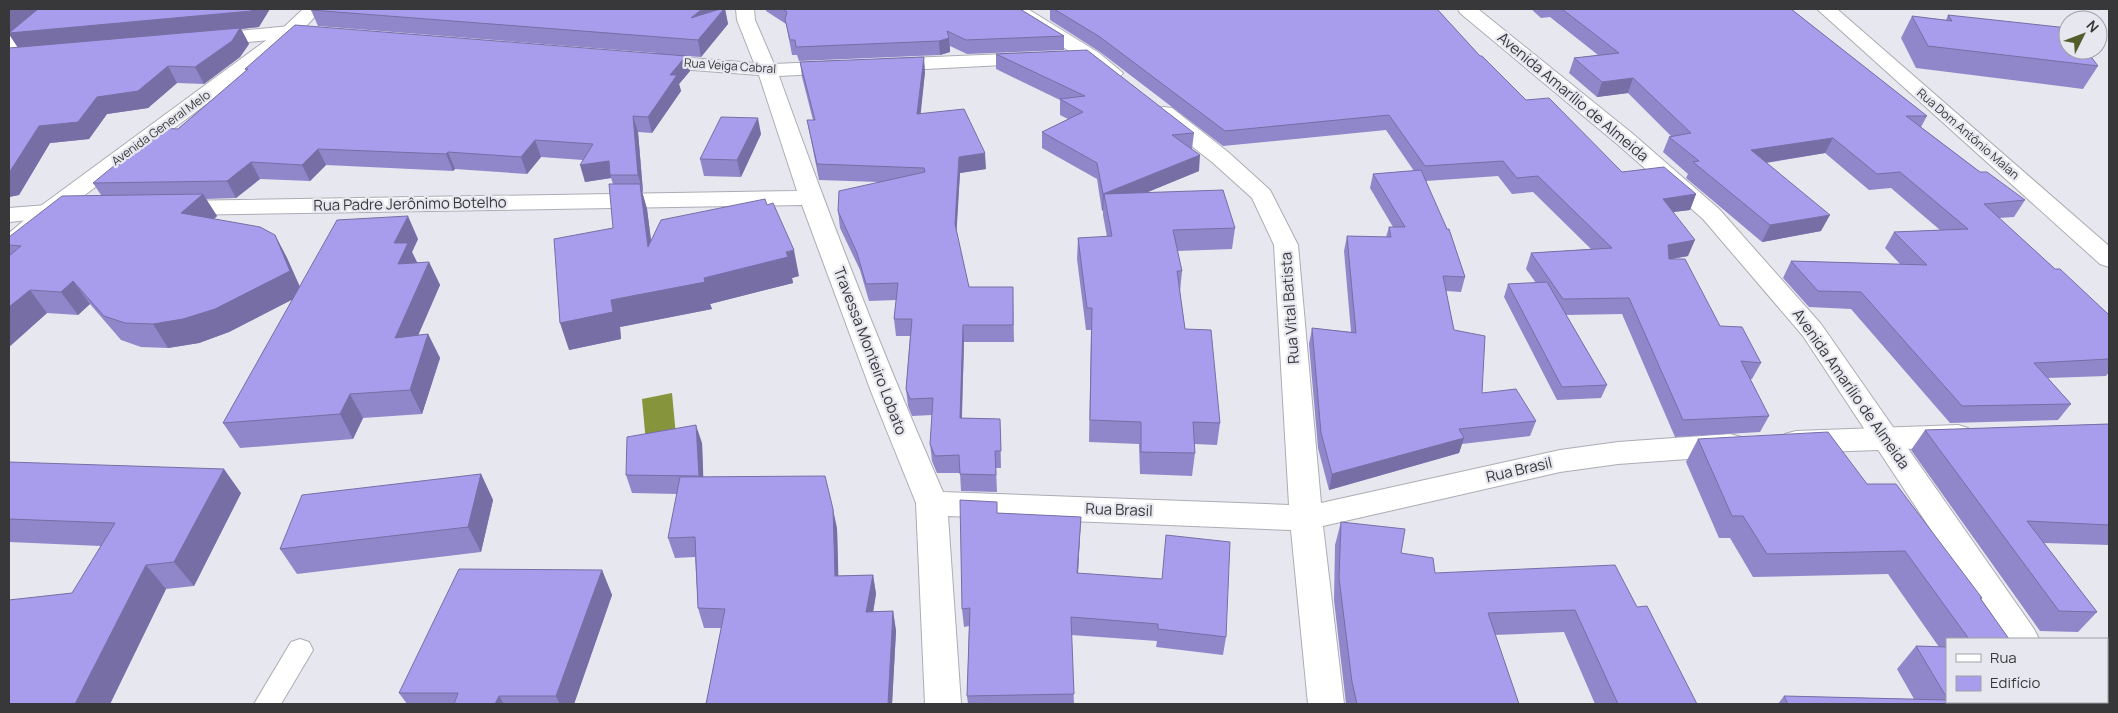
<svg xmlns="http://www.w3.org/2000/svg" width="2118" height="713" viewBox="0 0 2118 713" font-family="Manrope,sans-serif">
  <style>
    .water { fill: #86943c }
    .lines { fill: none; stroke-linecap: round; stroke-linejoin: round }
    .lane-casing { stroke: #adacb4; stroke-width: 2 }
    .street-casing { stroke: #adacb4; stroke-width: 2 }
    .secondary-casing { stroke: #adacb4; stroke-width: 2 }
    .lane { fill: #fff; fill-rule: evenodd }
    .street { fill: #fff; fill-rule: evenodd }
    .secondary { fill: #fff; fill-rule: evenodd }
    .wall { fill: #9087cb }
    .shaded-wall { fill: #766ea5 }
    .building { fill: #a89dec; stroke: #766ea5 }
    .labels { text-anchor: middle; stroke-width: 4.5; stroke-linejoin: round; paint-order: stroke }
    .far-street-label { font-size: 12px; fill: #38383b; stroke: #e7e7ef }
    .street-label { font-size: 15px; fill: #38383b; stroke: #e7e7ef }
  </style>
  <rect width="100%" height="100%" fill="#e7e7ef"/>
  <!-- water -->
  <polygon class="water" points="672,393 676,436 646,443 642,399"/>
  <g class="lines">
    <defs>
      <polygon id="lane" points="300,639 309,642 313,650 281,704 254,704 291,642"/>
      <g id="street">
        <polygon points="45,9 65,9 16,49 9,51 9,36"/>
        <path d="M736,9H754L755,20L774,64L839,61L846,63L849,67L846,71L839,73L779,76C829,216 883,355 943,492L1289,505L1274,245L1252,198L1212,162L1156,118L1153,113L1156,108L1164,107L1172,108L1228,152L1270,190L1298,245L1321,503L1560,450L1618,442L1730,434L1741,437L1745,445L1741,453L1730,456L1618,464L1560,472L1323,526L1344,704H1308L1291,530L948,516L961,704H925L916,503L872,394L802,205L175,215L167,213L163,208L167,203L175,201L797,191L759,75L652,67L645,65L642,61L645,57L652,55L754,63L737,20Z"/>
        <polygon points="1007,9 1028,9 1099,53 1123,73 1120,77 1113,79 1106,77 1085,61 1009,13"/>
        <polygon points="1817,9 1837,9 2109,246 2109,267 2100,264"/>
        <polygon points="290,26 319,30 322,34 319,38 312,40 290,38 208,46 201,44 198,40 201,36 208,34"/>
        <polygon points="1033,53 1040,55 1043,59 1040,63 886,71 879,69 876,65 879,61 886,59"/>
        <polygon points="72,203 80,205 84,210 80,215 9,222 9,208"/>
        <polygon points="1958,425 1968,428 1973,436 1968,444 1958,447 1796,453 1785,450 1781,442 1785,434 1796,431"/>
      </g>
      <g id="secondary">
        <polygon points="303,9 322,9 297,36 58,215 18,250 9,252 9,233 42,205 283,28"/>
        <polygon points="1458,9 1478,9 1633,134 1719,209 1821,324 2034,629 2039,639 2003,639 1803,336 1703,219 1617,144 1460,13"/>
        <polygon points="2047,702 2083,702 2084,704 2048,704"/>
      </g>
    </defs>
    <!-- lane casing -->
    <use href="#lane" class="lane-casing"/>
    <!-- street casing -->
    <use href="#street" class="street-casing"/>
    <!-- secondary casing -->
    <use href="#secondary" class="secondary-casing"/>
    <!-- lane -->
    <use href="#lane" class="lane"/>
    <!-- street -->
    <use href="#street" class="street"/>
    <!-- secondary -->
    <use href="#secondary" class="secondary"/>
  </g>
  <!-- wall -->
  <g class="wall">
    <polygon points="9,9 259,27 241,29 249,44 240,57 204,84 177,83 148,108 107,114 89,139 50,143 19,195 9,197 9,48 18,48 9,34"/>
    <polygon points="725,9 728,24 701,57 686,56 690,71 679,84 681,91 652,133 638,132 643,192 642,192 647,209 651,240 799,276 792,278 793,283 710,304 712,309 620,327 621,339 569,350 613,228 613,184 611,178 585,182 583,160 541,157 527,174 455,169 453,171 326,165 310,181 260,179 236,198 206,199 217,216 214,219 275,235 287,258 300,287 418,239 412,252 417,263 429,262 440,285 418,335 428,334 440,358 422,414 363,418 353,439 240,448 223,423 293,299 229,332 199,343 168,348 141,347 121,340 90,304 78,315 47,313 9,347 9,237 101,195 93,183 178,129 246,71 245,69 657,53 318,26 311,10"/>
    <polygon points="766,9 1020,9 1064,36 1064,50 967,54 950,46 950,52 940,55 799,61 797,55 792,55 786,24 766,11"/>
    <polygon points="1050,9 1437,9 1480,56 1526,100 1622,172 1696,194 1690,210 1673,212 1688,256 1670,259 1720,326 1761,363 1752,379 1750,379 1769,416 1760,432 1675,437 1622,314 1566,315 1607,385 1601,398 1557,400 1504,297 1508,284 1536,283 1526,269 1531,253 1591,249 1533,192 1512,194 1498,176 1426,181 1465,277 1461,292 1446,291 1454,330 1482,393 1536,421 1530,436 1462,444 1459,453 1329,490 1318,448 1309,344 1312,328 1351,332 1344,251 1347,236 1386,237 1389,227 1393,227 1370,188 1373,174 1414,171 1386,130 1223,146 1100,52 1050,20"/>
    <polygon points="1531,9 1791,9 1927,116 1921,127 1980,172 2025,200 2014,217 1999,218 2055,269 2108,314 2109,314 2109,372 2106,376 2048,378 2071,404 2058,420 1950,423 1851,309 1809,307 1783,278 1791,261 1900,264 1885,248 1894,232 1940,230 1891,188 1869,190 1825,153 1766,163 1821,231 1762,242 1686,178 1688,174 1663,152 1669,137 1671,136 1628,93 1597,97 1569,73 1574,58 1598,55 1550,17 1541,18"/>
    <polygon points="1948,15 2098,66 2083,89 1916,68 1901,38 1912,16 1946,20"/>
    <polygon points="996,54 1194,133 1192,149 1199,171 1147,192 1235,228 1232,249 1177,251 1182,271 1180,292 1185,329 1220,423 1217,445 1194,444 1195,453 1192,476 1140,474 1139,444 1089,442 1091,330 1086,330 1077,259 1078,238 1107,237 1103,215 1103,210 1102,211 1097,179 1042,148 1042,132 1068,119 1060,115 1060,100 996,69"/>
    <polygon points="800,62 925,72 920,114 986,169 960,173 956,232 969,287 1013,287 1014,342 964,342 962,418 1000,419 1001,468 996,468 997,492 961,491 960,473 937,473 932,461 930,444 932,415 912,416 908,406 906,389 910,336 896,336 894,319 896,300 869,301 860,270 840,228 838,211 879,182 819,180 807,120 813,120 802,77"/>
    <polygon points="761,134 741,177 704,176 700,159"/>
    <polygon points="2109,424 2109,545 2044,543 2097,612 2078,632 2040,631 1911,450 1925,430"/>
    <polygon points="1698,439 1867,484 1982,598 1981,599 2009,639 1947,639 1947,702 2054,704 1778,704 1784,696 1914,699 1897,669 1916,646 1939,647 1888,574 1753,577 1730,538 1719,538 1686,462"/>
    <polygon points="702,443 703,477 837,528 838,576 873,575 876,594 873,612 893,611 896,631 892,704 706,704 721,628 704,628 698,608 695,557 675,558 668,538 677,494 632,493 626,475"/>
    <polygon points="9,462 241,493 194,586 166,589 110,704 9,704 101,546 9,542"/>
    <polygon points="481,474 493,500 481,552 297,574 280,549"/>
    <polygon points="997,513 1081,517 1078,573 1226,637 1223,655 1156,647 1157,641 1071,635 1074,704 968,704 967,696 969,626 964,627 962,609"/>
    <polygon points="1341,522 1401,553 1435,573 1637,607 1697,704 1595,704 1564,632 1495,635 1519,704 1346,704 1334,600 1335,545"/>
    <polygon points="602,570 612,595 574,704 407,704 399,693"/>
    <polygon points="2109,682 2109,704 2104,704 2102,702 2107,702 2107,684"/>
  </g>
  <!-- shaded-wall -->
  <g class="shaded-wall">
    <polygon points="11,9 270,9 259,27 241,29 249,44 240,57 204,84 195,67 19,49 9,34 9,10"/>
    <polygon points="702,9 725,9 728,24 701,57 698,40 691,18"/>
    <polygon points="949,38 950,52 940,55 939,41"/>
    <polygon points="686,56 690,71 679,84 681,91 652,133 648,117 670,75"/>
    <polygon points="924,57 925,72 919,130 917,114"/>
    <polygon points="168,66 177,83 148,108 107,114 89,139 50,143 19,195 9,197 9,173 39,126 97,97"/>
    <polygon points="1633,78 1628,93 1597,97 1602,82"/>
    <polygon points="633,116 638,132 643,192 638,175"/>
    <polygon points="758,118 761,134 741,177 737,160"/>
    <polygon points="1833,138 1825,153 1744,166 1751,150"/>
    <polygon points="535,140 541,157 527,174 521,157"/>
    <polygon points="318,149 326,165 310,181 302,165"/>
    <polygon points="448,152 455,169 453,171 446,154"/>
    <polygon points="985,153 986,169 960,173 956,241 955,224 959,157"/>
    <polygon points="1200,155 1199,171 1107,209 1104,194"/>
    <polygon points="609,161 611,178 585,182 580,165"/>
    <polygon points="251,162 260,179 236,198 227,181"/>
    <polygon points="640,184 647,209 655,273 648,247"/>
    <polygon points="203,194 217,216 195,236 181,213"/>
    <polygon points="1103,194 1104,194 1103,210 1102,211"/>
    <polygon points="1696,194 1690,210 1657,214 1663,199"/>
    <polygon points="1830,215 1821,231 1762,242 1770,225"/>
    <polygon points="408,216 418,239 412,252 419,266 398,264 394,243"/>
    <polygon points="275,235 287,258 303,294 229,332 199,343 168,348 153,324"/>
    <polygon points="1695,240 1688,256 1661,261 1668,245"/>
    <polygon points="794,250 799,276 792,278 793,283 710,304 712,309 620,327 621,339 569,350 560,323 611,300 704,278"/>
    <polygon points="429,262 440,285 407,361 395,338"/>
    <polygon points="73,281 90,304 78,315 61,292"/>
    <polygon points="30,290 47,313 9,347 9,307"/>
    <polygon points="963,325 964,342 961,435 960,418"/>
    <polygon points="428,334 440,358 422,414 410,390"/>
    <polygon points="350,394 363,418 353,439 340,414"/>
    <polygon points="696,425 702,443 704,494 699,476"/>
    <polygon points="1464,438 1459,453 1329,490 1332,474"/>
    <polygon points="224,469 241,493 194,586 174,562"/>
    <polygon points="481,474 493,500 481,552 468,527"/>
    <polygon points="833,509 837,528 839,596 835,576"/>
    <polygon points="1081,517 1080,535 1077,591 1077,573"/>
    <polygon points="146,565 166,589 110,704 75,704"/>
    <polygon points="602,570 612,595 574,704 560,704 556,696"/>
    <polygon points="873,575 876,594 870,631 866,612"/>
    <polygon points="893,611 896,631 892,704 888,704"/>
    <polygon points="499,696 504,704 495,704"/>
  </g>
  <!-- building -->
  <g class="building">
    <polygon points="38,9 252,9 251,11 9,33"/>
    <polygon points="313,9 702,9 691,18 720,9 724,9 698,40 311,10"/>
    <polygon points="782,9 1020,9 1064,36 966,40 947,31 949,38 939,41 796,47 795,40 790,40 785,19 787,12"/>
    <polygon points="1054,9 1437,9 1480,56 1482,56 1526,100 1549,98 1622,172 1664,167 1696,194 1663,199 1695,240 1668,245 1669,259 1685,259 1720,326 1742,327 1761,363 1741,361 1769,416 1683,420 1629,298 1563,299 1531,253 1612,248 1538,176 1517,178 1503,161 1425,166 1389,115 1225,131 1100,37"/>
    <polygon points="1562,9 1791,9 1927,116 1906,116 1980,172 1987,172 2025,200 1984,204 2055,269 2060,269 2108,314 2109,314 2109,359 2034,363 2071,404 1962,406 1861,292 1818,291 1791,261 1927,265 1894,232 1968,229 1900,172 1877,174 1833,138 1751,150 1830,215 1770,225 1693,162 1699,161 1669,137 1691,133 1633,78 1602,82 1574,58 1619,53"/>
    <polygon points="1948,15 2068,28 2068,50 2086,50 2098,66 1928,46 1912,16 1952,21"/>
    <polygon points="295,25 686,56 670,75 677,75 648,117 633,116 638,175 610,175 609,161 580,165 593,144 535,140 521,157 448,152 446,154 318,149 302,165 251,162 227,181 93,183 160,128 178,129 248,69 245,69"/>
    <polygon points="240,28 232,41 195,67 168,66 138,91 97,97 78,122 39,126 9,173 9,48"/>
    <polygon points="1087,50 1194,133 1172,135 1200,155 1103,194 1097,163 1042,132 1083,112 1060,99 1085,96 996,54"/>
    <polygon points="924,57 917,114 964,109 985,153 959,157 955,224 969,287 1013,287 1013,325 963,325 960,418 1000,419 1001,451 995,451 996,475 960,474 959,455 935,456 930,444 933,398 910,399 906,389 912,319 894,319 898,283 866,284 857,253 838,211 839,191 925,172 924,168 817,164 807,120 815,120 800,62"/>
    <polygon points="721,117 758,118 737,160 700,159"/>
    <polygon points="1421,170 1447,229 1449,229 1465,277 1443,276 1454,330 1485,336 1482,393 1516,389 1536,421 1459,429 1464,438 1332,474 1321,433 1312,328 1356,333 1347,236 1391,237 1389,227 1405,227 1373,174"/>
    <polygon points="609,184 640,184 648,247 661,220 765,199 767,205 773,203 794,250 786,252 788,257 704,278 705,282 611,300 613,312 560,323 554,239 613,228"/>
    <polygon points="1223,190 1235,228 1173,230 1182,271 1177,271 1185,329 1211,330 1220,423 1193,422 1195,453 1141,452 1141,422 1090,420 1092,308 1087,308 1078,238 1112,236 1104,194"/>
    <polygon points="203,194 181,213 260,227 275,235 290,271 215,309 183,319 153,324 125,323 104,316 73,281 61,292 30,290 9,307 9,256 21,246 9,245 9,237 62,196"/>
    <polygon points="408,216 394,243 408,243 398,264 429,262 395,338 428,334 410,390 350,394 340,414 223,423 337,220"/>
    <polygon points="1547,282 1607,385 1562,387 1508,284"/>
    <polygon points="2109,424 2109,525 2027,521 2097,612 2059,611 1925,430"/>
    <polygon points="696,425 699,476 626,475 627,437"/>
    <polygon points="1828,432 1867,484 1896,484 1982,598 1980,598 2009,639 1969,639 1905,551 1767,554 1743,516 1732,516 1698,439"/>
    <polygon points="9,462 224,469 174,562 146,565 75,704 9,704 9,600 72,593 115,523 9,519"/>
    <polygon points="481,474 468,527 280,549 302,495"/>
    <polygon points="825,476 833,509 835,576 873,575 866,612 893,611 888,704 706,704 725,609 698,608 695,537 668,538 680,477"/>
    <polygon points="960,500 997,502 997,513 1081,517 1077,573 1162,579 1166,535 1230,542 1226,637 1158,629 1158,624 1071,617 1074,694 967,696 970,608 962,609"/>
    <polygon points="1341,522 1405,529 1401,553 1433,558 1435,573 1615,565 1637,607 1647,606 1697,704 1618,704 1575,610 1488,613 1519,704 1357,704 1352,682 1339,578"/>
    <polygon points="459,569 602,570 556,696 499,696 495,704 454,704 458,693 399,693"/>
    <polygon points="1916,646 1947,647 1947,698"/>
    <polygon points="1784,696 1947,700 1947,702 2052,702 2054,704 1788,704"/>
  </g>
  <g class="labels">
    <!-- far-street labels -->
    <g class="far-street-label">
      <text transform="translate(730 66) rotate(4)" y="4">Rua Veiga Cabral</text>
      <text transform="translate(161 128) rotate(-36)" y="4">Avenida General Melo</text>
      <text transform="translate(1968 134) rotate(41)" y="4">Rua Dom Antônio Malan</text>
    </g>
    <!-- street labels -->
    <g class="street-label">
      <text transform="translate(1573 97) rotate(40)" y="5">Avenida Amarílio de Almeida</text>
      <text transform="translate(410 204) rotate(-1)" y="5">Rua Padre Jerônimo Botelho</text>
      <text transform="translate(1290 308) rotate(-94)" y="5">Rua Vital Batista</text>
      <text transform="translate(870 351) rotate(69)" y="5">Travessa Monteiro Lobato</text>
      <text transform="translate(1851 389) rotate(55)" y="5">Avenida Amarílio de Almeida</text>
      <text transform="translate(1519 470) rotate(-13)" y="5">Rua Brasil</text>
      <text transform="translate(1119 510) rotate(2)" y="5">Rua Brasil</text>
    </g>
  </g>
  <!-- border -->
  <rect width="2118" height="713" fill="none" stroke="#38383b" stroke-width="20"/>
  <!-- legend -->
  <rect x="1946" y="638" width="162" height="65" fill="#e7e7ef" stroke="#a1a1a7"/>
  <rect x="1956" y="654" width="25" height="8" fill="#ffffff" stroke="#a1a1a7"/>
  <text x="1990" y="663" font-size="15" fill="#38383b">Rua</text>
  <rect x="1956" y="676" width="25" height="15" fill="#a89dec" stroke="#a1a1a7"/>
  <text x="1990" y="688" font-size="15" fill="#38383b">Edifício</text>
  <!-- north arrow -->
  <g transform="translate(2083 35) rotate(48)"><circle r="24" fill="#e7e7ef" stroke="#a1a1a7"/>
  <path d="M0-4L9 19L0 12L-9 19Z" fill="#545c2b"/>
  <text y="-8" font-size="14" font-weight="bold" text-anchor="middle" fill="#38383b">N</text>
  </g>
</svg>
